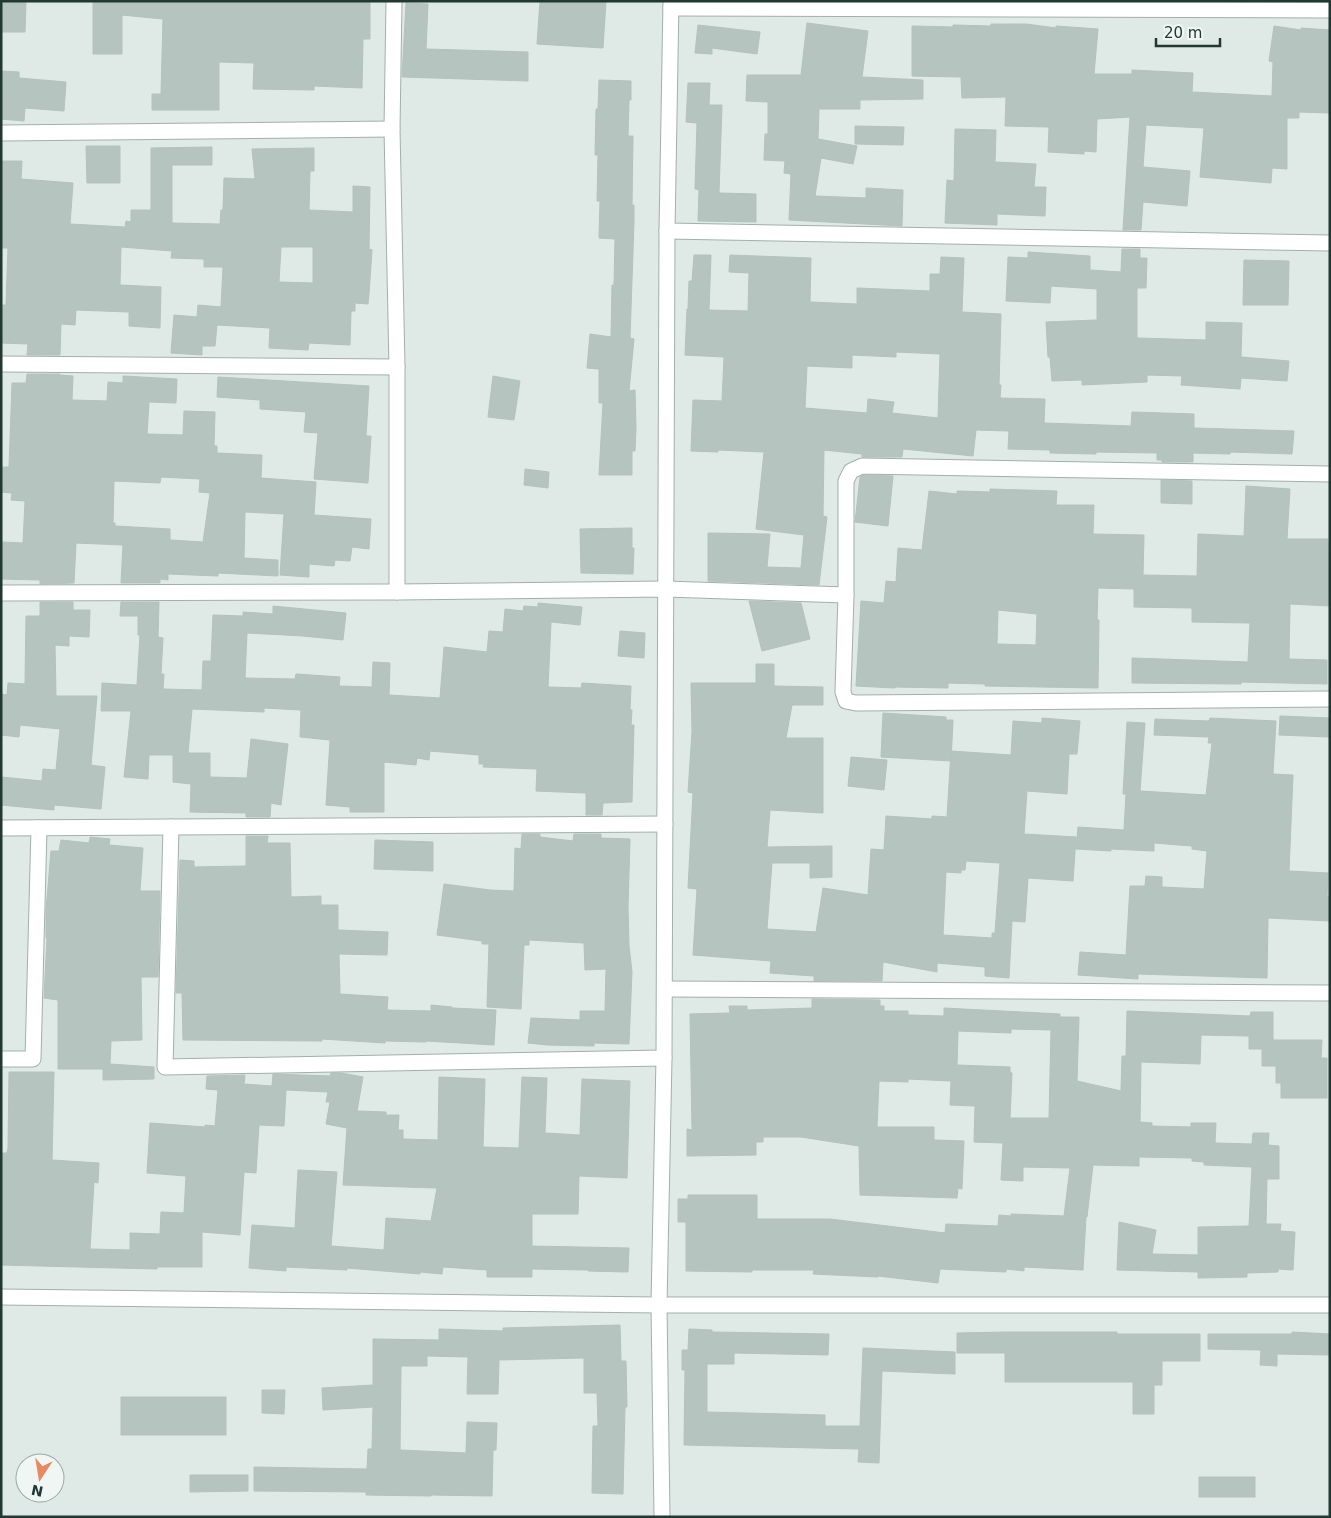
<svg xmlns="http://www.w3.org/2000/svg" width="1331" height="1518" viewBox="0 0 1331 1518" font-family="'DejaVu Sans',sans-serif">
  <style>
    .building { fill: #b5c4bf; stroke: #b2c2bd; fill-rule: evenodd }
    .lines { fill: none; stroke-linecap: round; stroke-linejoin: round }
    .street-casing { stroke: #a2b0ac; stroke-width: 17 }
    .street { stroke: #fff; stroke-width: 15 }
  </style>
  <rect width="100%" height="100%" fill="#dfe9e5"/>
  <!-- building -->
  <g class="building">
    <polygon points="1,1 26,1 25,32 1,32"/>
    <polygon points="93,1 370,1 370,39 363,39 362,88 314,86 314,90 253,89 254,63 219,62 219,110 152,110 152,94 161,94 163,19 122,15 122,54 93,54"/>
    <polygon points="540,1 606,1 603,48 537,44"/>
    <polygon points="406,3 428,4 426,49 528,52 528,81 402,77"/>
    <polygon points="807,23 868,31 862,77 923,80 923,99 860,100 860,109 819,109 818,139 857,146 853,164 821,158 815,196 866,198 866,188 903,190 902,226 789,220 791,174 784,173 785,161 764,160 765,134 768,134 768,102 746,101 747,75 801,75"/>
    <polygon points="991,24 1026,24 1056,28 1056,26 1098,29 1094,74 1132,74 1132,70 1193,73 1192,92 1272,96 1273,62 1269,61 1274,26 1301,30 1301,28 1330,30 1330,113 1299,112 1299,118 1287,118 1287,169 1272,168 1271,183 1200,177 1204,128 1146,125 1143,167 1190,171 1187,206 1143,202 1141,230 1123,230 1130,117 1097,119 1096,152 1084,151 1084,154 1048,152 1049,127 1005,126 1006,97 962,98 961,77 912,76 912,26 953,27 953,25 991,26"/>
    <polygon points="698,25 760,32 757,54 712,48 712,54 695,53"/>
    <polygon points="1,71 19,72 19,78 66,82 64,111 25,108 24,121 1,119"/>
    <polygon points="599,80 631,81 631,100 629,100 628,136 633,136 632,205 634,205 634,222 630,338 634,339 629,391 635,390 636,428 635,451 632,451 632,475 599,475 603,403 599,403 599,369 587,368 590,334 611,337 612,285 614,285 615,239 599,238 600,201 597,201 598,155 595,155 596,109 598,109"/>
    <polygon points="688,83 710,83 709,105 722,105 719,193 756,194 756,222 698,221 699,190 695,189 697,123 686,122"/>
    <polygon points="855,126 904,127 903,145 855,144"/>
    <polygon points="955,129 996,130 995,162 1036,164 1034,187 1046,187 1045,216 997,214 997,225 945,223 947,180 954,181"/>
    <polygon points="86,146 120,146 120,183 87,183"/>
    <path d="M212,147V165H172V223L220,224L221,210H223L224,178L255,179L252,149L314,148V171H310L309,210L353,212V186L370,187L369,249L372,250L369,294L368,304L355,303V311H351L350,345L309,343L308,350L269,348L270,328L217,325L215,346H202V355L171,353L174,315L197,317L198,305L221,307L223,267H204V259L171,258L172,251L121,247L120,285L161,287L160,328L129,326V312L76,310L75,325L61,324L60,355H27L28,344L1,343V305H6L8,248H1V161H22L21,179L73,183L70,224L125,227L126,221L131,222V210H151V148ZM281,247H313V283L279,282Z"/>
    <polygon points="1122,249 1140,249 1140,258 1147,258 1146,288 1137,288 1137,338 1206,340 1206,322 1242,323 1241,357 1289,361 1287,381 1241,378 1240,389 1181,385 1182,376 1147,375 1147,382 1082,385 1082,380 1052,381 1050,357 1048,357 1046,322 1097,320 1097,289 1051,286 1050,303 1006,301 1008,257 1028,258 1028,252 1090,256 1090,270 1121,272"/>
    <path d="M694,255H711L709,310L748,311L749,273L729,272L730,255L811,258L810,302L857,304V288L930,291V274H940L941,257L964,258L962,312L1001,314L999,385H1001L1000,398L1045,399L1044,423L1131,426L1132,412L1194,414V428L1294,431L1292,454L1230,452V454L1193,453V462H1162V460H1157V453L1096,452V454L1050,453V450L1008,449L1009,431L976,430L973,456L903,449L902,457H862V454L824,450L823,516L827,517L819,585L708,581V533L770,534L767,567L801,568L804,535L756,529L764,452L718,450V452L691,451L693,400L722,401L724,357L685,355L687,309H688L689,281H692ZM896,352L940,354L938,418L892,413L894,402L868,399L867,413L805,408L807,366L852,368V355L896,357Z"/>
    <polygon points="1244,260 1289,261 1288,305 1243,305"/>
    <path d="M27,374H60L59,375L73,376L72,400L107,401L108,382L123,383V376L177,379L176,403L149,402L147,434L183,435L184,411L215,412L214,446H217V453L262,455L261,478L316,482L314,515L371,519L369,549L352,547L350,561L335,560L334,566L309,564V577L280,575L284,514L245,512L244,558L278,560V576L218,573V576L168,574V580L160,579V583H121L123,545L76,543L74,583L40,584V580L1,579V542L23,543L25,501L11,500L12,493L1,492V467H9L12,383H26ZM161,477L200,479L199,492L210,493L203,542L170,540V529L115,526V523H113L114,481L160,483Z"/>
    <polygon points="493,376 520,381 514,420 488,417"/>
    <polygon points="218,377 369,386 366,436 371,436 368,483 314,479 318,433 304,432 306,412 260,409 260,400 217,397"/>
    <polygon points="525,469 549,472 548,488 524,485"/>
    <polygon points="864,475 893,476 888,526 855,522 860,477"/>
    <polygon points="1161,480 1192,481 1192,504 1161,503"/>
    <path d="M1246,486L1290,489L1287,539H1328L1330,606L1290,604L1289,659L1327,660V684L1241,682V684L1132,683V658L1248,662L1250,623L1192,622V608L1134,607V589L1098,588L1097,620H1099L1098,688L985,686V684L948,683V688L895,687V688L856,686L861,601L884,603L886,581L896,582L898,548L922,550L929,491L957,494V491L990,492V489L1057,491L1056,505H1094L1093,534L1144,535L1143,575L1197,576L1198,534L1244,536ZM998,610L1037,614L1036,645L997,644Z"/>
    <polygon points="632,528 632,548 634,548 633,574 581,573 580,529"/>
    <polygon points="749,601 801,603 810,639 762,651"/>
    <polygon points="40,602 73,602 73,610 90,610 89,637 69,636 69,646 55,645 56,696 97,696 91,765 105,767 101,809 54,805 54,810 1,805 1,777 42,781 43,769 56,770 60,729 20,725 19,737 1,735 1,694 7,695 8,683 25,684 26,616 40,616"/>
    <polygon points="121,602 159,602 158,637 163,638 161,674 164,674 163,689 202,690 203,661 211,661 213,615 243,616 243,612 273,614 273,606 346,613 343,640 303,636 247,633 245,678 295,679 296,674 340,677 339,686 372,687 373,662 390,663 389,695 440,698 444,647 487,652 489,631 503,632 505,609 523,611 524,606 538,607 538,603 582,607 580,625 551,622 548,687 581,688 582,683 631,686 630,710 632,710 631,725 634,725 632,802 603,803 602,815 586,815 586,793 536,791 537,769 483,767 484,764 479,764 479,755 430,751 429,760 417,758 416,765 384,762 384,812 350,812 350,807 326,805 330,740 300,737 301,710 264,708 264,712 192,709 188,753 210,753 210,777 247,778 251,739 288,744 281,805 271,803 270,817 246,817 246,813 190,812 191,784 173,782 173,755 149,755 148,779 124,777 131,711 101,711 102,683 137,685 140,635 138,635 138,616 120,616"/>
    <polygon points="620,631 645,633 644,658 618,656"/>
    <path d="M756,664H774V686L823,687V705H792L786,738H823V813L770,810L767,847L832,846V877L810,878V863H772L767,929L816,932L823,888L868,895L871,849L884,850L886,816L932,819V816L947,817L951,751L1011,755L1013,721L1042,723V718L1080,721L1077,754H1069L1067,794L1027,791L1024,834L1076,837L1073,881L1028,878L1025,922L1012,921L1009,978L985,976V967L937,963V972L883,962L882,981H814V976L770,973L771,961L693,955L697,889L688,888L693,793L688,792L692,732L691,683H756ZM966,861L1000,863L995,933H992V938L943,935L946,872L961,873V870H965Z"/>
    <polygon points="883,713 946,717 946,720 953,720 951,761 881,757"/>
    <polygon points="1280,716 1330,718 1330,737 1279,735"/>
    <polygon points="1210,718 1276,721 1273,774 1293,775 1289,871 1328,873 1327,896 1330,896 1330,921 1268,918 1267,978 1138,974 1138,979 1078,975 1080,952 1126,955 1130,886 1145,886 1146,876 1162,877 1162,887 1204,889 1207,851 1192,849 1192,846 1154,843 1154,851 1111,849 1111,851 1076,849 1078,827 1124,830 1126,794 1123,794 1127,722 1145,723 1140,791 1206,795 1212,743 1208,743 1209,737 1154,735 1155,719 1209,721"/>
    <polygon points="851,757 887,760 884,790 848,786"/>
    <polygon points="522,834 540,834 540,837 573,841 574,834 601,834 601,838 630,839 628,907 629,946 632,972 629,1044 594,1043 594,1046 547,1045 528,1043 531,1018 580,1020 580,1011 605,1011 606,969 585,970 584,943 529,940 529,945 524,945 521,1009 487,1007 489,944 482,944 482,941 437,935 444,884 490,890 514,891 515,848 521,849"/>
    <polygon points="246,836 268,836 267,843 290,843 291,897 321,896 321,905 338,905 338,930 388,932 387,955 339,954 340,994 388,997 387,1010 431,1011 431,1005 452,1007 452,1008 496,1010 494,1045 426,1041 426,1042 385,1041 385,1043 322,1039 322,1041 183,1040 182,993 176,993 180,860 194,861 194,867 246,866"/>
    <polygon points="90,837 110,839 109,845 143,848 140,891 160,891 158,977 141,977 142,1040 111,1041 110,1064 154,1067 154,1079 103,1080 103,1069 58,1069 58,1000 44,998 47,938 46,938 46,910 51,851 59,851 61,840 89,843"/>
    <polygon points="375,840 433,842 433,871 374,869"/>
    <path d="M812,999L880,1000V1006H884V1011H908V1015L944,1016V1008L1060,1014V1017H1079L1077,1081L1121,1091L1122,1056H1126L1127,1011L1250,1016L1251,1012H1273V1040H1322L1321,1058H1327V1098H1281V1083H1276V1066H1262V1049H1249V1036L1201,1035L1200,1064L1141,1062L1140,1122L1152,1123V1126L1191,1127V1123H1216L1215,1143L1252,1144L1253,1133H1269L1268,1145L1279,1146V1179H1267L1266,1224H1281L1280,1231L1295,1232L1293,1270L1278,1269V1272L1247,1273V1277L1198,1278V1272L1117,1270L1119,1222L1156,1230L1152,1254L1198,1255V1227L1249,1226L1252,1167L1204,1165V1162L1192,1161V1158L1139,1157V1166L1093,1165L1087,1217H1086L1083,1270L1024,1267V1271L1006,1269V1272L940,1269L938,1283L878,1276V1277L813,1274L814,1270H752V1272L686,1271V1222H678V1199H688V1195H757V1219H830L945,1233L946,1224L998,1226L999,1215L1011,1216V1214L1064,1216L1070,1168L1023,1167V1181L1001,1180L1003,1143L974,1142L975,1106L950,1105L951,1081L908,1079V1082L879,1081L877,1127H934V1140L964,1141L962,1189L958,1188L957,1198L860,1195L859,1146L801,1137H763V1142H756V1155L687,1156V1129L692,1130L690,1014L730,1013L729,1006H747V1010L812,1008ZM1011,1029L1051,1030L1049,1118H1010L1012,1073L1010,1072V1067L957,1065L958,1031L1011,1033Z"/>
    <polygon points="9,1072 54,1072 52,1160 99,1163 98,1183 94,1182 90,1249 130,1250 130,1233 160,1234 161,1212 184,1213 186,1176 147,1173 150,1123 205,1127 205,1125 215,1126 218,1090 206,1089 207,1076 245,1075 244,1084 272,1086 273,1074 330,1076 331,1073 341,1073 363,1077 357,1111 386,1112 386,1115 399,1115 398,1130 403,1130 403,1139 438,1140 439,1077 485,1079 483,1147 519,1148 522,1077 547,1078 545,1133 580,1135 582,1079 630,1081 627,1178 579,1176 578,1214 532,1214 532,1246 629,1248 628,1272 588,1271 588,1270 532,1269 532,1277 487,1277 487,1270 443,1267 442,1274 420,1272 420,1274 347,1268 347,1270 286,1267 286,1271 249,1268 252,1225 295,1228 298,1170 337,1172 331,1246 384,1250 386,1218 431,1221 437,1188 343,1185 347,1128 326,1124 330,1102 326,1102 328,1092 286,1090 284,1126 259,1125 256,1173 244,1172 240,1235 202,1232 202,1267 157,1267 157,1269 1,1265 1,1153 7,1153 8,1148"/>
    <polygon points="620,1325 621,1361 626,1361 627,1407 625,1407 623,1494 592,1493 593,1426 598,1426 597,1393 584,1393 584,1358 499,1360 498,1394 467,1394 468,1357 427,1356 427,1366 401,1366 400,1450 466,1453 467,1422 497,1423 496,1450 493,1450 492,1496 431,1495 431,1496 366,1495 366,1492 254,1491 254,1467 367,1469 368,1449 372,1449 373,1407 323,1410 322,1388 373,1385 373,1339 439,1340 439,1329 503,1331 503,1328"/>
    <polygon points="689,1329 712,1330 712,1332 829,1334 828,1355 734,1353 734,1364 707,1364 707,1412 825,1415 825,1426 860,1426 863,1348 955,1352 955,1374 882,1371 879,1463 858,1462 859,1449 684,1445 685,1370 682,1370 682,1350 688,1350"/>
    <polygon points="1005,1332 1117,1332 1117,1334 1200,1334 1200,1361 1162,1361 1162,1385 1154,1385 1154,1414 1133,1414 1133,1382 1005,1382 1005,1353 957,1353 957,1333"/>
    <polygon points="1292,1332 1330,1334 1330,1355 1277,1354 1277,1366 1260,1365 1261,1350 1208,1349 1208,1334 1292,1334"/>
    <polygon points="262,1390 285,1390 284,1414 262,1413"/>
    <rect x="121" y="1397" width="105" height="38"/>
    <polygon points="190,1475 248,1475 248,1491 190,1492"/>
    <rect x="1199" y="1477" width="56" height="20"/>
  </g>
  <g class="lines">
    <defs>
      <g id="street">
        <polyline points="394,1 392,129 397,367 397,592"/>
        <polyline points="671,8 1330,10"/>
        <polyline points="1,133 392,129"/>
        <polyline points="667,231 1330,243"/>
        <polyline points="1,364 397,367"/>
        <polyline points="1330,474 862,466 851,471 846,481 846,595 843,692 846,701 856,703 1330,699"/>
        <polyline points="1,593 397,592 666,589 846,595"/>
        <polyline points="171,827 165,1067 664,1058"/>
        <polyline points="1,828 665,824"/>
        <polyline points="665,989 1330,993"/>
        <polyline points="1,1059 33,1059 39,828"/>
        <polyline points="1,1297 659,1305 1330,1305"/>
        <polyline points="662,1517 659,1305 664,1058 667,231 671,1"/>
      </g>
    </defs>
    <!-- street casing -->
    <use href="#street" class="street-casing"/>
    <!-- street -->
    <use href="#street" class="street"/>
  </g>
  <!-- border -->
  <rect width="1331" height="1518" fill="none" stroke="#213833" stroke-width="5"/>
  <!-- north arrow -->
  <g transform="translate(40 1478) rotate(192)"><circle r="24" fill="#eff6f3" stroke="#9daaa6"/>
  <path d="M0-4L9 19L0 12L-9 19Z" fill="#e8895f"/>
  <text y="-8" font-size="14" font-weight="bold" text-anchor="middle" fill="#213833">N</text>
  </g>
  <!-- scale -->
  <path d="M1156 38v8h64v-8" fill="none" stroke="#213833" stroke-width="2.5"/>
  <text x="1164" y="38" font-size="15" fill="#213833" stroke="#eff6f3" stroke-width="4" paint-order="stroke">20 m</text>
</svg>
